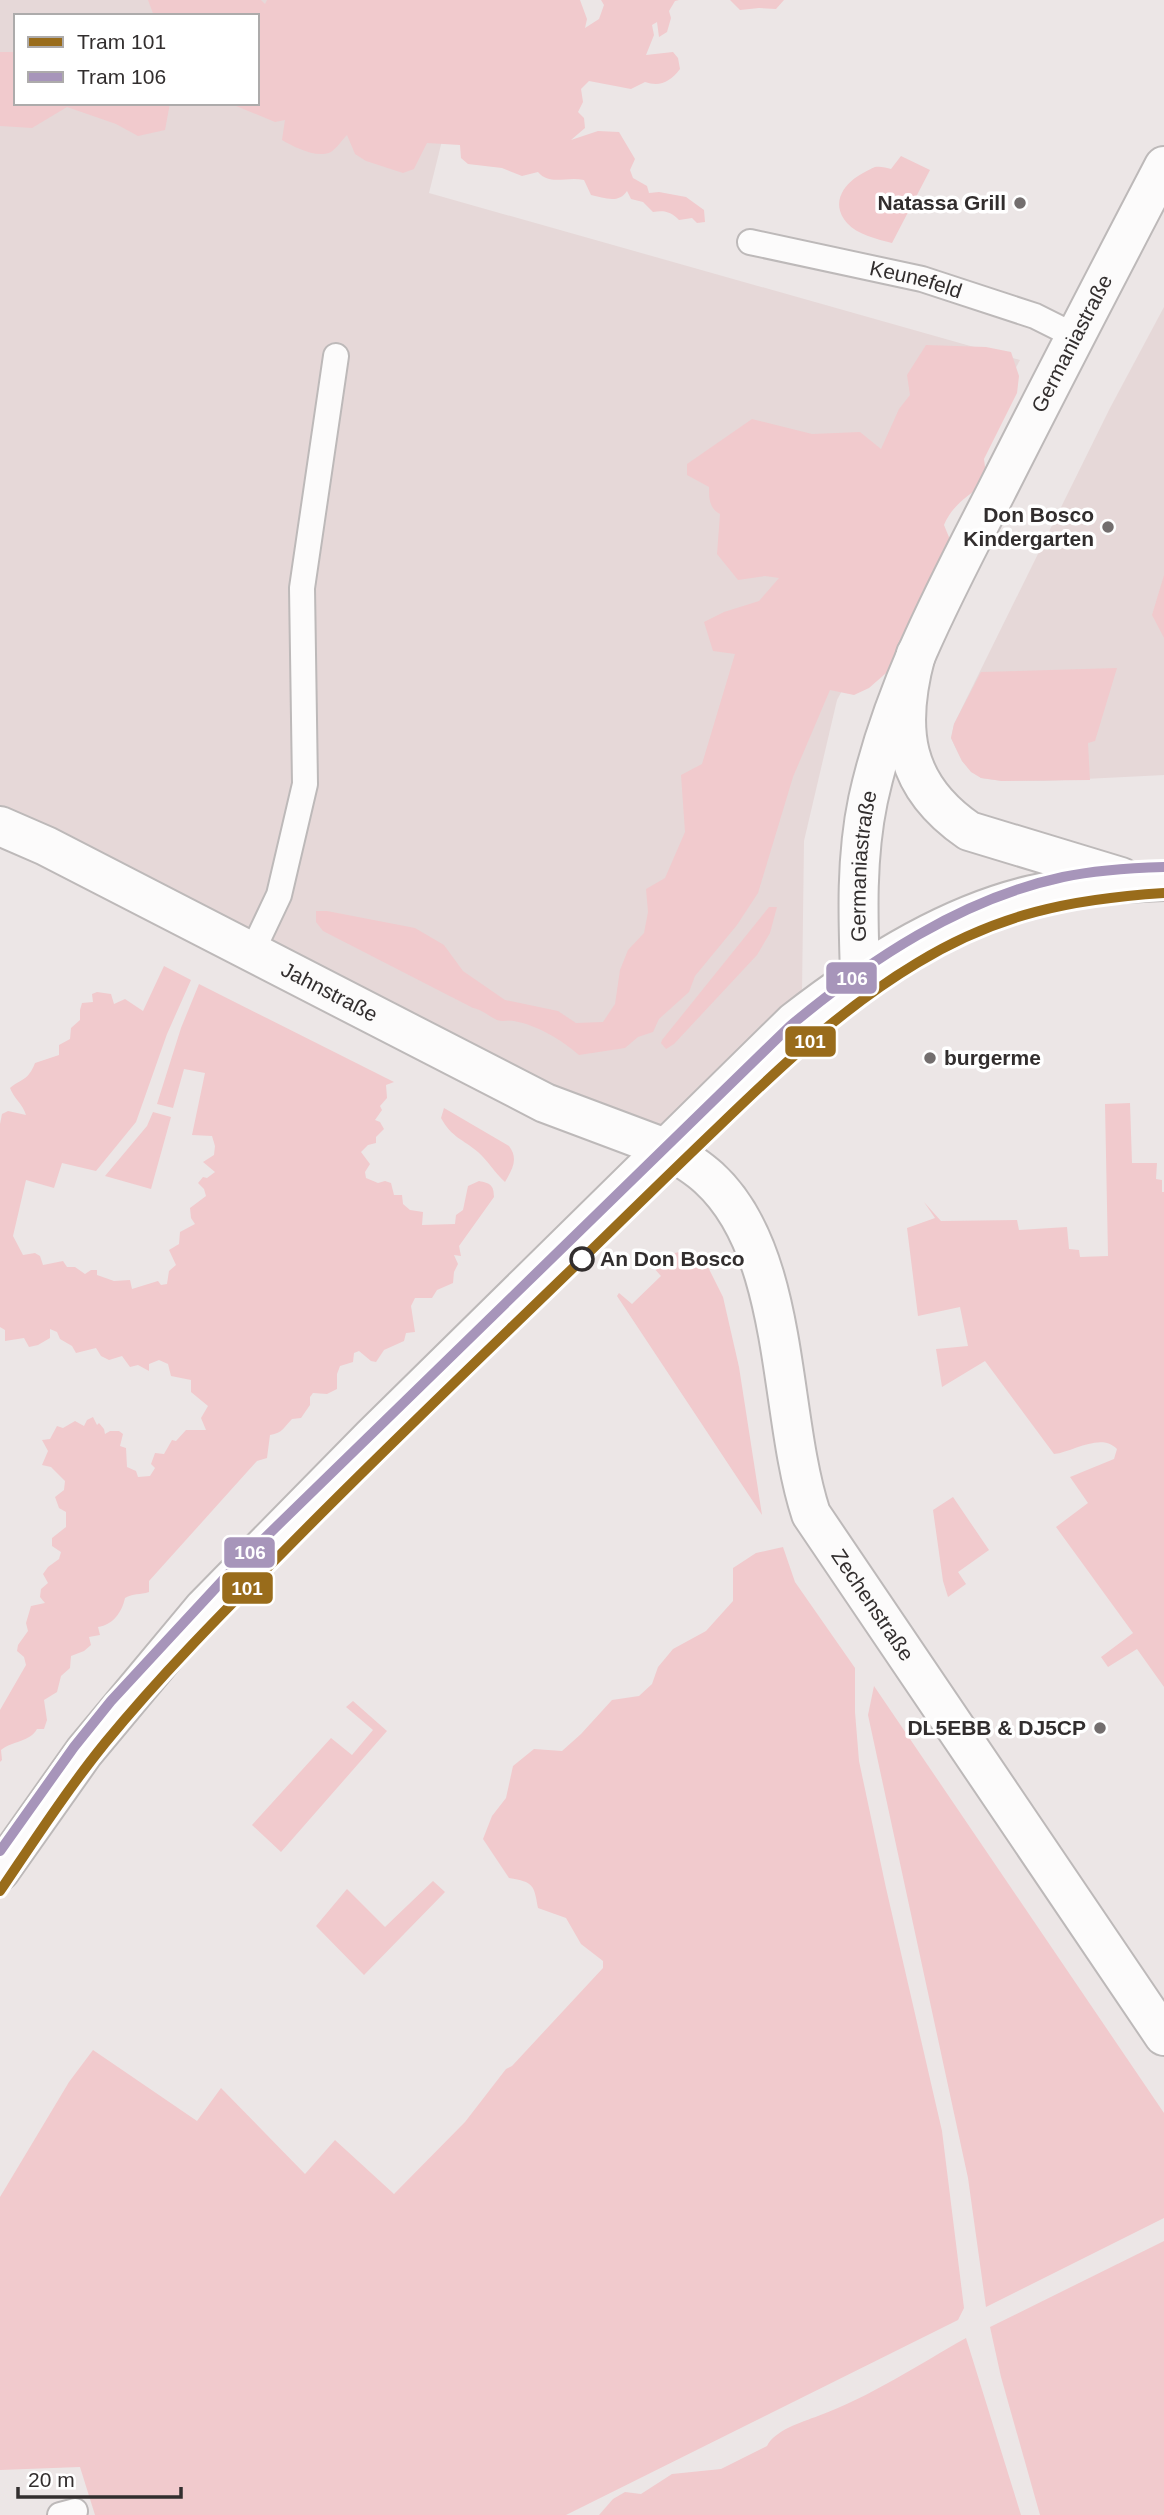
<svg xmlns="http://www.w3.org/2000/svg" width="1164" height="2515" viewBox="0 0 1164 2515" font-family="Arial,sans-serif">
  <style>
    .built { fill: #e6d8d8; fill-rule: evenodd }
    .green { fill: #f1cacd }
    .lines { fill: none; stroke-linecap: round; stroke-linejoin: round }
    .lane-casing { stroke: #bdb9b9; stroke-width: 28 }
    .street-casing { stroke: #bdb9b9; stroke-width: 42 }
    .secondary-casing { stroke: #bdb9b9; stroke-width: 42 }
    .lane { stroke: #fcfbfb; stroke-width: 24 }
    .street { stroke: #fcfbfb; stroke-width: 38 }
    .secondary { stroke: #fcfbfb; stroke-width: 38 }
    .tram-1-casing { stroke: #fff; stroke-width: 16 }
    .tram-2-casing { stroke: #fff; stroke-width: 16 }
    .tram-1 { stroke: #996c1b; stroke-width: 10 }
    .tram-2 { stroke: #a795ba; stroke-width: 10 }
    .poi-dot { fill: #736e6e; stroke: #fff; stroke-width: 2.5 }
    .stop-dot { fill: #fff; stroke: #322e2e; stroke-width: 3.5 }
    .labels { text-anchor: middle; stroke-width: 7; stroke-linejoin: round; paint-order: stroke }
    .poi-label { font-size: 21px; font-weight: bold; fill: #322e2e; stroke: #fff; text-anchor: end }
    .street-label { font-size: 21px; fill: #322e2e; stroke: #fff }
    .stop-label { font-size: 21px; font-weight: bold; fill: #322e2e; stroke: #fff; text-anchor: start }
    .line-badge { stroke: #fff; stroke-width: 2.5 }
    .badge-label { font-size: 19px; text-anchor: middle; font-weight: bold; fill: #fff }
  </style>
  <rect width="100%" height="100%" fill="#ece6e6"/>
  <!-- built -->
  <g class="built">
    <path d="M0,0H477L429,193L1020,360L837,700L804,841L802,992L665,1148L0,826ZM16,16H257V103H16Z"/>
    <polygon points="1164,307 1164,775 1044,781 1002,781 981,778 962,761 957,751 951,738 954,724 1110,408"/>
  </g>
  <!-- green -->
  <g class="green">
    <path d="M148,0H261L265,4L267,0H580L587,19L585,28L599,19L604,5L601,0H679L675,1L669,11L671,18L667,32L659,37L657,22L652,25L654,35L646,55L673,52L678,58L680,69C670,82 660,87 645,82L631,89L589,81L581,89L583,102L578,112L584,118L585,128L571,140L598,131L619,132L635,159L630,170L633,178L647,186L649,193L659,192L686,197L704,210L705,222L697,223L692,218L679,220C671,212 665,210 653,212L643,202L631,199L627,191C619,204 604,198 591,195L584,180C566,176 550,186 538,172L522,176L502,168L468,164L461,158L460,145L427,143L414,169L403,173L366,161L355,154L347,135C342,140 337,148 331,152C317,159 294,147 282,140L285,120L275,122L229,103H257V16H154Z"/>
    <polygon points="730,0 784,0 776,9 759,8 740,10"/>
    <polygon points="0,52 16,52 16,103 170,103 165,130 138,136 116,124 67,107 32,128 0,126"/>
    <path d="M901,156L930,170L892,243C877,239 858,235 847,223C829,202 845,182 865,172C867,171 874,167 875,167C880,166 887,168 891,169Z"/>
    <path d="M926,345L986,347L1011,352L1019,376L1017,393L984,459L987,482C970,494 952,505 944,525L953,547L893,667L869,688L854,695L830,690L793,777L758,893L737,925L695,976L689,992L659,1019L653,1032L638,1037L625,1048L579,1055C562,1040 537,1025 514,1021C508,1020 503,1022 497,1020C488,1016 483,1010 473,1008L323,931L316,922V911H327L415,928L444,945L463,971L505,1000L558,1011L576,1023L603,1022L615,1004L620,970L628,950L644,933L648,912L646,889L665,878L685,832L681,775L702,764L735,654L713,651L704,622L724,612L759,601L779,578L765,576L738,580L717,554L720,514C709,508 709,498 709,487L687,475V464L752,419L812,434L860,432L881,449L899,409L910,395L907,375Z"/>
    <polygon points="1164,575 1164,638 1152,615"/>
    <polygon points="1117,668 1095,741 1088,743 1090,780 1002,781 981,778 971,772 962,761 951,738 954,724 981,672"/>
    <polygon points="769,907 777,907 770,933 757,955 674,1044 666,1049 661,1043 662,1040"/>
    <path d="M164,966L191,980L167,1034L136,1122L96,1171L62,1163L54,1188L26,1180L13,1236L23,1255L35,1253L40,1256L43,1265L63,1261L67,1267H75L85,1274L91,1270H97V1275L114,1281L130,1280L132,1289L158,1281L161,1285L167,1284L169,1271L176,1265L169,1250L179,1244L180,1232L195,1224L191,1218L190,1208L206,1196L204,1189L198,1183L203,1177L207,1178L215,1172L203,1162L214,1155L215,1146L212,1136L192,1135L205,1073L184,1069L173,1108L157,1104L181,1028L199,984L394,1082L386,1085L387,1098L380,1106L382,1110L375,1120L380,1122L384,1129L376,1137V1143L368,1145L361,1152L370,1164L365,1172L366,1178L378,1183L385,1181L391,1183L394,1195H402L403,1204L410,1210L423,1212L422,1225L455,1224L456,1215L463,1210L468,1186L479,1181C490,1183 494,1185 494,1197L459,1246L461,1256L454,1255L458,1264L454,1272L453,1283L437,1290L432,1298H415L411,1306L415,1332L406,1333L404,1341L384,1350L376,1362L371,1361L359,1351L354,1353L353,1362L340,1366L337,1374V1389L327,1394L313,1393L310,1397V1405L301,1418L292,1419C284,1427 283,1433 270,1435L267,1458L257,1461L149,1581V1592C140,1595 133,1593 125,1598C122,1612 113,1625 98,1627L100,1635L89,1637L91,1645L84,1651L71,1656L70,1668L61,1676L57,1692L44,1700L47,1720L44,1729H37C30,1742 12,1741 1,1750L2,1760L0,1762V1710L26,1665L24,1657L17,1651L18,1645L28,1631L26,1623L31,1606L45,1603L40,1597L41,1589L48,1583L43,1574L48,1567L59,1559L61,1552L52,1546V1538L66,1527V1512L59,1508L55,1497L64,1490L65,1481L51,1467L42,1465L48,1451L42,1440L50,1439L57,1426L63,1428L75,1421L84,1426L87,1420L93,1417L97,1425L99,1423L104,1429L105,1434L110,1431H119L123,1434L120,1446L126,1448L127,1467L136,1471L138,1477L150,1476L155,1468L151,1464L155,1453L164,1454L172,1440L176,1441L186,1430H206L201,1418L208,1406L191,1392V1380L171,1376L168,1364L159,1360L149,1364V1371L138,1365L130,1367L122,1356L109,1360L101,1356L96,1348L76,1353L72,1346L60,1339L57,1332L50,1329V1338L38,1345L29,1347L24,1338L5,1341V1330L0,1327V1124L2,1114L8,1111L26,1115C23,1104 14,1099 10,1088C22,1078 28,1081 35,1063L59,1055V1045L70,1039L71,1028L80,1020V1010L82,1003L93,1002L92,994L97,992L111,994L114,1004L125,999L143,1011Z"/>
    <path d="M1130,1103L1132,1163H1157L1156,1179L1162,1180V1192H1164V1687L1137,1649L1108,1667L1101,1657L1133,1633L1056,1527L1088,1503L1070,1477L1114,1459L1117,1449C1101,1432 1073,1452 1054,1454L985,1361L942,1387L936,1349L968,1346L960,1307L918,1316L907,1228L935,1218L924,1202L941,1221L1017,1220L1019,1230L1067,1227L1069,1249L1079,1250L1080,1257L1108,1256L1105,1104Z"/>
    <path d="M444,1108L509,1146C519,1159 512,1170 505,1182C495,1173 488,1161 478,1152C463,1139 452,1138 441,1118Z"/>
    <polygon points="153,1112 171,1117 151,1189 105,1176 147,1126"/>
    <polygon points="683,1251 695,1255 706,1263 723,1297 739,1367 762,1515 617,1296 619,1293 632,1304 661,1276 653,1267 667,1255"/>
    <polygon points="953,1497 989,1550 958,1572 966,1584 948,1597 943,1581 933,1510"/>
    <path d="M783,1547L795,1582L855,1668V1712L859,1761L886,1888L942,2131L964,2308L958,2320L566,2515H95L80,2467L0,2470V2197L69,2082L93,2050L197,2121L221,2088L305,2174L335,2140L394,2194L465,2122L506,2069L512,2066L603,1968V1961L581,1944L566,1918L538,1908C534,1885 534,1882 509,1878L483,1839L492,1816L506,1798L513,1766L534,1749L562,1751L581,1734L612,1700L639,1696L652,1684L658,1667L673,1649L706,1631L733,1601V1568L756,1553Z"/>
    <polygon points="874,1686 1164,2113 1164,2218 986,2307 968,2178 868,1715"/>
    <polygon points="353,1701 387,1731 281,1852 252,1825 331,1738 352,1755 373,1730 346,1707"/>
    <polygon points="433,1881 445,1892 364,1975 316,1926 347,1889 385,1927"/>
    <polygon points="1164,2241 1164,2515 1040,2515 1001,2377 990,2327"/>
    <path d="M966,2338L1021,2515H599L613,2499L625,2492L641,2494L672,2474L721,2469L767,2446C775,2430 802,2422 818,2416C870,2397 918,2365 966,2338Z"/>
  </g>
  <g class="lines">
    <defs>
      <g id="lane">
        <path id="s1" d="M750,242L922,279L1035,316L1075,336"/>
        <polyline points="252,952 279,895 305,784 302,588 336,356"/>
        <polyline points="60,2515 75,2511"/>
      </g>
      <g id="street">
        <path id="s2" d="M860,974C858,916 856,857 868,800C892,690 945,591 996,492C1051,383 1107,275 1164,166"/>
        <path id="s3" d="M665,1148C681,1157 696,1166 709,1178C791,1253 778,1414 811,1514L1164,2036"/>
      </g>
      <g id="secondary">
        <path d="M916,654C896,728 902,785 969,831L1121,877"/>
        <path id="s4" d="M0,826L46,846L545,1103L665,1148"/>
        <path d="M0,1871L84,1752L204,1608L372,1437L794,1022C863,968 946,915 1032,895C1076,885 1120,883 1164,881"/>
      </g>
    </defs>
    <!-- lane casing -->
    <use href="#lane" class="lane-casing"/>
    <!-- street casing -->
    <use href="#street" class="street-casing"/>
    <!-- secondary casing -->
    <use href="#secondary" class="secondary-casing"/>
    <!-- lane -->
    <use href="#lane" class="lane"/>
    <!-- street -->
    <use href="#street" class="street"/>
    <!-- secondary -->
    <use href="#secondary" class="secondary"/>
    <defs>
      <path id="tram-1" d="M0,1891C34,1841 67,1790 105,1743C160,1676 221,1614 282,1553C378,1455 477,1361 575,1266C622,1220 669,1174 717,1128C779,1068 842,1008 917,963C997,914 1071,899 1164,893"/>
      <path id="tram-2" d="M0,1851L74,1747L111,1701L236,1566L790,1026C869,960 961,899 1063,877C1096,870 1131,868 1164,867"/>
    </defs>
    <!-- tram-1 casing -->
    <use href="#tram-1" class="tram-1-casing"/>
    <!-- tram-2 casing -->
    <use href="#tram-2" class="tram-2-casing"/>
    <!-- tram-1 -->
    <use href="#tram-1" class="tram-1"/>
    <!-- tram-2 -->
    <use href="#tram-2" class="tram-2"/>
  </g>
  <!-- markers -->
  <g class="poi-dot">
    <circle cx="1020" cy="203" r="7"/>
    <circle cx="1108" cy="527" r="7"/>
    <circle cx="930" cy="1058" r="7"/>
    <circle cx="1100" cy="1728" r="7"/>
  </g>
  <circle class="stop-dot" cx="582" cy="1259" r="11"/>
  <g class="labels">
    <!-- poi labels -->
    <g class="poi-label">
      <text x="1006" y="210">Natassa Grill</text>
      <text x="1094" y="522">Don Bosco<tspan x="1094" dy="24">Kindergarten</tspan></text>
      <text x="944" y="1065" text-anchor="start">burgerme</text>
      <text x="1086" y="1735">DL5EBB &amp; DJ5CP</text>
    </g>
    <!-- street labels -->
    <g class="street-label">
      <text dy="7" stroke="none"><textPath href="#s1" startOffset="170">Keunefeld</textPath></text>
      <text dy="7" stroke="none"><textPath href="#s2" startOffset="676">Germaniastraße</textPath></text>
      <text dy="7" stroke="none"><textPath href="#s2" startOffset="108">Germaniastraße</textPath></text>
      <text dy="7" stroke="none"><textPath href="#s4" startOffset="369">Jahnstraße</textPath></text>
      <text dy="7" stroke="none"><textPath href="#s3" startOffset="520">Zechenstraße</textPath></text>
    </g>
    <!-- stop labels -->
    <g class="stop-label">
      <text x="600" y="1266">An Don Bosco</text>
    </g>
  </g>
  <g class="line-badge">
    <rect x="825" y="961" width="53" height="34" rx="7" fill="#a795ba"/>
    <rect x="784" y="1025" width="53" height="33" rx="7" fill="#996c1b"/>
    <rect x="223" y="1536" width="53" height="33" rx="7" fill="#a795ba"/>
    <rect x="221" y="1571" width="53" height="34" rx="7" fill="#996c1b"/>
  </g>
  <g class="badge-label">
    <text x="852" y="985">106</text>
    <text x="810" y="1048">101</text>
    <text x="250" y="1559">106</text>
    <text x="247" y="1595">101</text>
  </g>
  <!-- legend -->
  <rect x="14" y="14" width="245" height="91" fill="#ffffff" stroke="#adabab" stroke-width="2"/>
  <rect x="28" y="37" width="35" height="10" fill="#996c1b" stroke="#adabab" stroke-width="2"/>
  <text x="77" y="49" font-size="21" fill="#322e2e">Tram 101</text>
  <rect x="28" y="72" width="35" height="10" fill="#a795ba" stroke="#adabab" stroke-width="2"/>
  <text x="77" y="84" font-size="21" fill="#322e2e">Tram 106</text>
  <!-- scale -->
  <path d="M18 2487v10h163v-10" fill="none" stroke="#322e2e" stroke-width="3.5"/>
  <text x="28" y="2487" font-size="21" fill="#322e2e" stroke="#ffffff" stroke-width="5" paint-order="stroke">20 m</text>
</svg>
